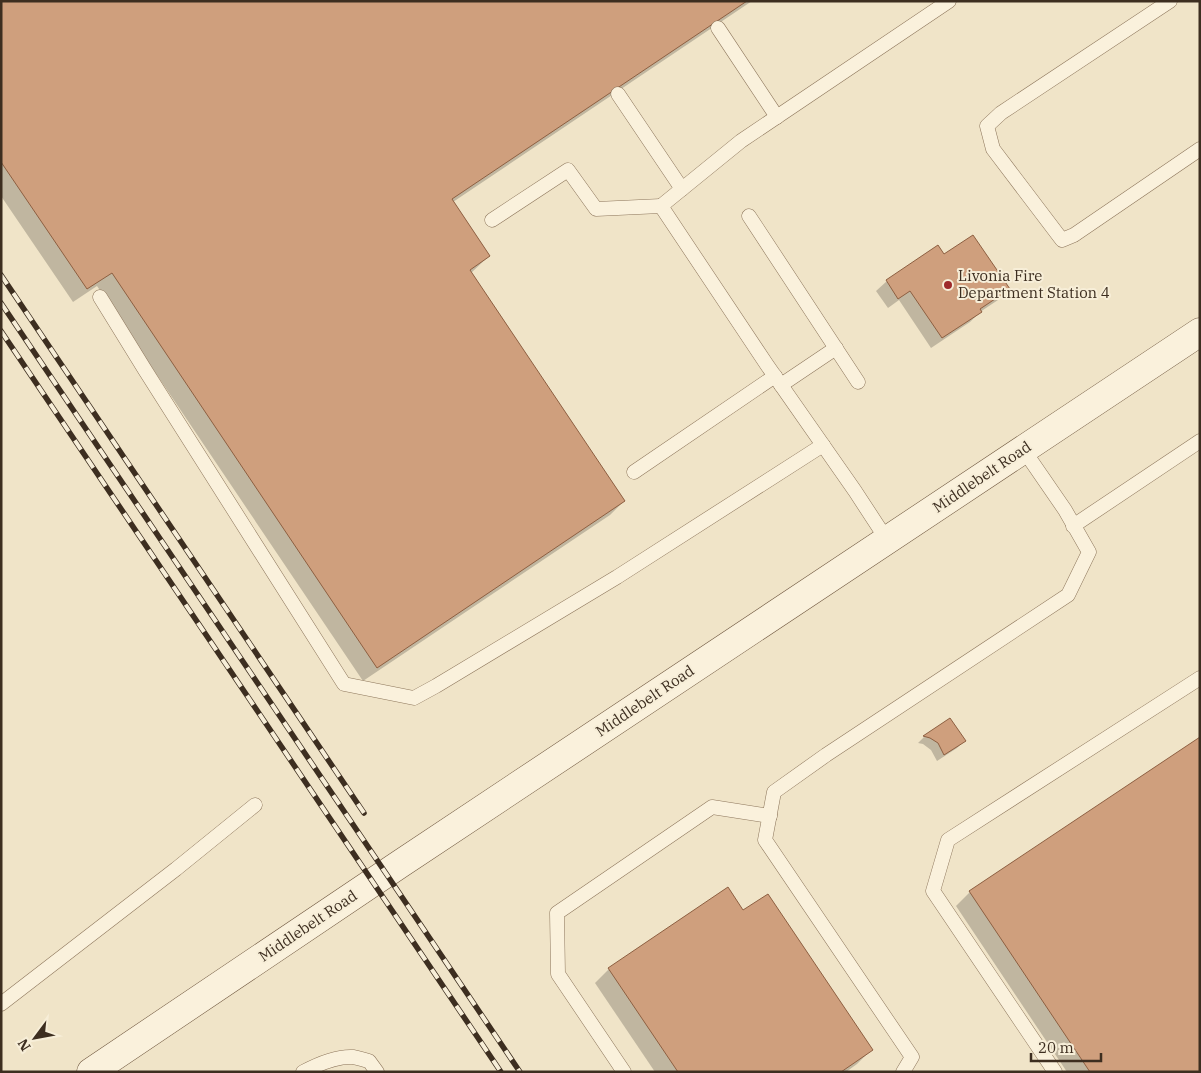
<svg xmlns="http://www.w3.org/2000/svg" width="1201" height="1073" viewBox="0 0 1201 1073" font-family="'IBM Plex Serif',serif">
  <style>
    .shadow { fill: #0003 }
    .building { fill: #cf9f7d; stroke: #8d5f41 }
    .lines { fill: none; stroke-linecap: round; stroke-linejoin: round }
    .lane-casing { stroke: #8d765c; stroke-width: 15 }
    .secondary-casing { stroke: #6f573f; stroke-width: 29 }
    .lane { stroke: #faf1dc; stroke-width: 14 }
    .secondary { stroke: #faf1dc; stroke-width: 28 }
    .rail-casing { stroke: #3d2e20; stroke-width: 5.5 }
    .rail { stroke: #f7eed8; stroke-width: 4; stroke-dasharray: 11; stroke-linecap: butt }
    .poi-dot { fill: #9e2a2b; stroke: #f7eed8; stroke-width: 2 }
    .labels { text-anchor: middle; stroke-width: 4; stroke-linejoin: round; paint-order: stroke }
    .poi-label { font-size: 15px; fill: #3d2e20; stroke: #f7eed8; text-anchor: start }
    .street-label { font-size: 15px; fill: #3d2e20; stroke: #f7eed8 }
  </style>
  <rect width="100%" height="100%" fill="#f0e4c8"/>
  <!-- shadow -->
  <g class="shadow">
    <polygon points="1,1 752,1 453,202 489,256 471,273 624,501 610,515 363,681 97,286 73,302 1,196"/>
    <polygon points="944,256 1008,289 998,300 980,312 970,322 931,348 899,300 888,308 876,291 887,281"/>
    <polygon points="949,720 964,741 957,748 937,761 931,750 923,744 918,743 924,737"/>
    <polygon points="970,892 1200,1072 1067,1072 956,906"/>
    <polygon points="743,911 871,1050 857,1064 846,1072 655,1072 595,983 609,969"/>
  </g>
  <!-- building -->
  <g class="building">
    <polygon points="1,1 747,1 452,199 490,256 470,270 625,501 377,668 112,273 87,289 1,162"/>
    <polygon points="973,235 1010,289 980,309 982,312 942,338 910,291 898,299 886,280 938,245 944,254"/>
    <polygon points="950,718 966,741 944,755 938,743 930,738 923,736"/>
    <polygon points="1200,737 1200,1072 1090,1072 969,891"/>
    <polygon points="728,887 743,910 768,894 873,1050 841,1072 678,1072 608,968"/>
  </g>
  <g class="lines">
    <defs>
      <g id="lane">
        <polyline points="1170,1 1001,113 987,126 993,149 1062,240 1074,235 1200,149"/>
        <polyline points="718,28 777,117"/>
        <polyline points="618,94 682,189"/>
        <polyline points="749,216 858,382"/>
        <polyline points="492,220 568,170 596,209 661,206"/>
        <polyline points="100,297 145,370 344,684 414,698 436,686 617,577 823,445"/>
        <polyline points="781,385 836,348"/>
        <polyline points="634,472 775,376"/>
        <polyline points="1073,526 1200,441"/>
        <polyline points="887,540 855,491 767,365 661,206 741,141 949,1"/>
        <polyline points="1,1004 176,869 255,805"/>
        <path d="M303,1072C318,1064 336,1056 353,1057C359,1058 364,1060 369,1061L377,1072"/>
        <polyline points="624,1072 558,974 557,913 712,807 770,816"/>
        <polyline points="903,1072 912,1057 765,840 774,792 826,755 1068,595 1089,552 1065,510 1023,449"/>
        <polyline points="1055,1072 933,891 948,840 1200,678"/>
      </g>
      <polyline id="secondary" points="91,1072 400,864 1200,332"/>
    </defs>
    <!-- lane casing -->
    <use href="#lane" class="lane-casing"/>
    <!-- secondary casing -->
    <use href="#secondary" class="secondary-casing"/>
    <!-- lane -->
    <use href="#lane" class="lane"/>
    <!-- secondary -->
    <use href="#secondary" class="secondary"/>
    <defs>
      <g id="rail">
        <polyline points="1,275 364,813"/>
        <polyline points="1,303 520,1072"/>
        <polyline points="1,331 501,1072"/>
      </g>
    </defs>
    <!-- rail casing -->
    <use href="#rail" class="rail-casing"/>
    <!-- rail -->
    <use href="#rail" class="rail"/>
  </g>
  <!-- markers -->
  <circle class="poi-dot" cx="948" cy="285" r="5"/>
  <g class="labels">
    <!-- poi labels -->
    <g class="poi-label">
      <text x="958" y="281">Livonia Fire<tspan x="958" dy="17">Department Station 4</tspan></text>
    </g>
    <!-- street labels -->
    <g class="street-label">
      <text transform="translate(982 477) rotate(-34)" y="5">Middlebelt Road</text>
      <text transform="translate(645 701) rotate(-34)" y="5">Middlebelt Road</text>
      <text transform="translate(308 926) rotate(-34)" y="5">Middlebelt Road</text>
    </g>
  </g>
  <!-- border -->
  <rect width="1201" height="1073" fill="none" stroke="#3d2e20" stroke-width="5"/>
  <!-- north arrow -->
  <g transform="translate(35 1038) rotate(238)" stroke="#f7eed8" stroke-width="4" paint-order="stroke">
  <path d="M0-4L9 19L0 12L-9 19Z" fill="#3d2e20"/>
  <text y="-8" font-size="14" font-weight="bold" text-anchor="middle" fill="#3d2e20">N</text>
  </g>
  <!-- scale -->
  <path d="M1031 1053v8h70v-8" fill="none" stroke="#3d2e20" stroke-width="2.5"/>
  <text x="1038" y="1053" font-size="15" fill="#3d2e20" stroke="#f7eed8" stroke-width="4" paint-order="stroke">20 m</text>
</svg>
